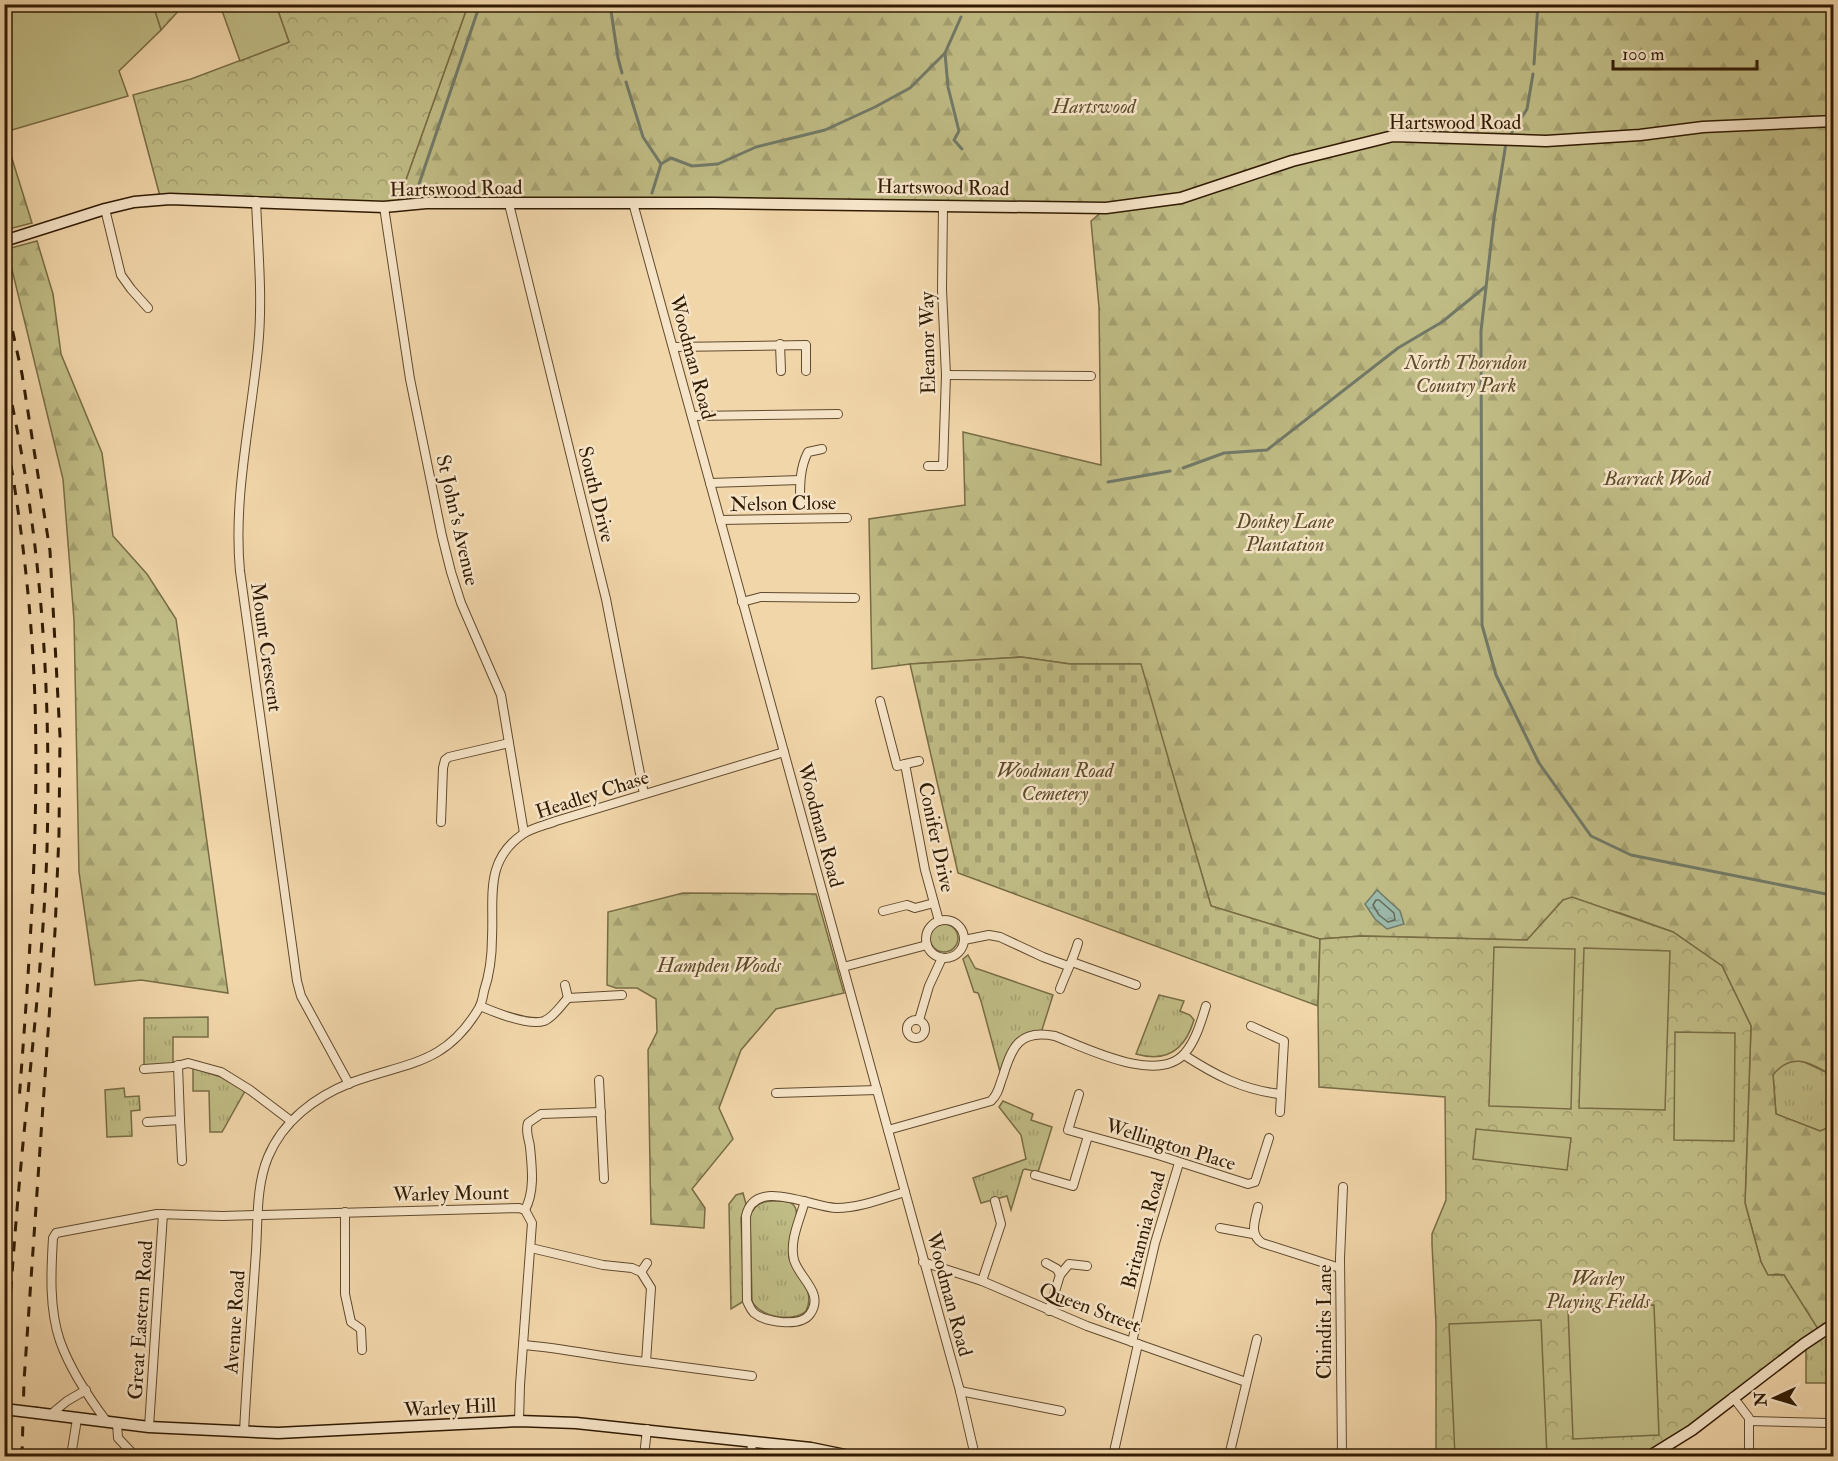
<svg xmlns="http://www.w3.org/2000/svg" width="1838" height="1461" viewBox="0 0 1838 1461" font-family="'IM FELL Double Pica',serif">
  <style>
    .grass { fill: url(#grass-tufts); stroke: #786c44; stroke-width: 1.5 }
    .forest { fill: url(#forest-firs); stroke: #786c44; stroke-width: 1.5 }
    .cemetery { fill: url(#cemetery-stones); stroke: #786c44; stroke-width: 1.5 }
    .park { fill: url(#park-crowns); stroke: #786c44; stroke-width: 1.5 }
    .garden { fill: #c0bc85; stroke: #786c44; stroke-width: 1.5 }
    .water { fill: url(#water-ripples); stroke: #717a68; stroke-width: 1.5 }
    .lines { fill: none; stroke-linecap: round; stroke-linejoin: round }
    .shore { stroke: #666a57; stroke-width: 1.5 }
    .stream { stroke: #717a68; stroke-width: 3 }
    .street-casing { stroke: #614a2d; stroke-width: 10 }
    .secondary-casing { stroke: #311b03; stroke-width: 13 }
    .street { stroke: #f6e4c8; stroke-width: 8 }
    .secondary { stroke: #f6e4c8; stroke-width: 10 }
    .rail { stroke: #311b03; stroke-width: 3; stroke-dasharray: 10 10; stroke-linecap: butt }
    .secondary-bridge-casing { stroke: #311b03; stroke-width: 13; stroke-linecap: butt }
    .secondary-bridge { stroke: #f6e4c8; stroke-width: 10 }
    .labels { text-anchor: middle; stroke-width: 5; stroke-linejoin: round; paint-order: stroke }
    .park-label { font-size: 20px; font-style: italic; fill: #5c4b2a; stroke: #f6e4c8 }
    .street-label { font-size: 20px; fill: #311b03; stroke: #f6e4c8 }
  </style>
  <defs>
    <pattern id="grass-tufts" width="24" height="20" patternUnits="userSpaceOnUse" patternTransform="scale(1.5)"><rect width="24" height="20" fill="#c0bc85"/><path d="M3 7l-1-3M5 7V3M7 7l1-3M15 17l-1-3M17 17v-4M19 17l1-3" fill="none" stroke="#a5a171"/></pattern>
    <pattern id="forest-firs" width="22" height="20" patternUnits="userSpaceOnUse" patternTransform="scale(1.5)"><rect width="22" height="20" fill="#c0bc85"/><path d="M5 1l3.5 6h-7zM16 11l3.5 6h-7z" fill="#a5a171"/></pattern>
    <pattern id="cemetery-stones" width="16" height="16" patternUnits="userSpaceOnUse" patternTransform="scale(1.5)"><rect width="16" height="16" fill="#c0bc85"/><path d="M2 7V4a2 2 0 0 1 4 0v3zM10 15v-3a2 2 0 0 1 4 0v3z" fill="#a5a171"/></pattern>
    <pattern id="park-crowns" width="20" height="18" patternUnits="userSpaceOnUse" patternTransform="scale(1.5)"><rect width="20" height="18" fill="#c0bc85"/><path d="M2 6a3 3 0 1 1 6 0M12 15a3 3 0 1 1 6 0" fill="none" stroke="#a5a171"/></pattern>
    <pattern id="water-ripples" width="26" height="14" patternUnits="userSpaceOnUse" patternTransform="scale(1.5)"><rect width="26" height="14" fill="#9bb9ab"/><path d="M2 4q2-2 4 0t4 0M15 11q2-2 4 0t4 0" fill="none" stroke="#869e92"/></pattern>
  </defs>
  <rect width="100%" height="100%" fill="#f1d6aa"/>
  <filter id="stains"><feTurbulence type="fractalNoise" baseFrequency=".00333" numOctaves="4"/><feColorMatrix values="0 0 0 0 .2 0 0 0 0 .09 0 0 0 0 .02 0 0 0 .5 -.17"/></filter>
  <radialGradient id="worn" r=".72"><stop offset=".6" stop-color="#630" stop-opacity="0"/><stop offset="1" stop-color="#630" stop-opacity=".3"/></radialGradient>
  <!-- grass -->
  <g class="grass">
    <circle cx="944" cy="938" r="14"/>
    <polygon points="968,955 975,968 1053,995 1041,1033 1020,1040 1002,1079 981,1001 978,993 974,992 963,959"/>
    <path d="M1159,995L1184,1001L1180,1011L1190,1015L1194,1020C1185,1050 1167,1063 1136,1054Z"/>
    <polygon points="208,1017 208,1037 173,1037 173,1067 144,1069 144,1018"/>
    <polygon points="1800,1060 1830,1074 1833,1071 1833,1126 1820,1131 1776,1114 1773,1074 1781,1064"/>
    <polygon points="193,1068 221,1077 245,1091 222,1132 210,1132 209,1091 193,1091"/>
    <polygon points="124,1088 125,1097 139,1096 140,1110 131,1111 132,1136 107,1137 105,1090"/>
    <polygon points="1003,1101 1033,1114 1031,1120 1052,1127 1038,1172 1025,1169 1023,1170 1011,1210 1007,1196 981,1203 973,1178 1026,1159 1021,1135 999,1107"/>
    <polygon points="743,1193 746,1204 741,1218 744,1301 731,1309 729,1204 736,1195"/>
    <path d="M773,1201C780,1201 791,1200 795,1207C801,1217 786,1242 789,1257C794,1278 817,1288 806,1311C793,1323 759,1317 752,1301L750,1217C753,1205 761,1201 773,1201Z"/>
    <polygon points="1833,1324 1833,1383 1806,1383 1806,1342"/>
  </g>
  <!-- forest -->
  <g class="forest">
    <path d="M468,5H1833L1834,892L1826,894L1833,940L1830,1006L1834,1035L1833,1072L1830,1074C1808,1062 1791,1052 1773,1075L1776,1114L1820,1131L1833,1126V1321L1816,1331L1784,1275L1776,1274L1768,1276L1761,1262L1745,1203L1751,1026L1722,966L1673,932L1620,913L1563,900L1527,940L1361,936L1320,939L1211,906L1140,664H1070L1021,657L910,664L872,669L869,519L965,505L963,432L1101,465L1099,307L1091,221L1105,209L398,202Z"/>
    <polygon points="5,136 32,223 5,230 4,230"/>
    <polygon points="37,241 53,294 61,354 102,453 113,536 147,574 176,619 228,993 141,980 95,985 79,872 74,620 63,479 7,249"/>
    <polygon points="683,893 816,894 844,993 776,1009 741,1050 719,1108 733,1139 692,1189 705,1208 704,1228 651,1224 648,1050 657,1032 656,999 637,988 616,988 607,985 608,912"/>
  </g>
  <!-- cemetery -->
  <polygon class="cemetery" points="1021,657 1070,664 1141,664 1211,906 1320,939 1318,1006 958,873 910,664"/>
  <!-- park -->
  <g class="park">
    <polygon points="153,5 187,5 183,6 161,30"/>
    <polygon points="276,5 468,5 398,202 161,200 133,95 191,79 289,42"/>
    <polygon points="1572,897 1673,932 1722,966 1751,1026 1745,1203 1761,1262 1768,1275 1784,1275 1820,1332 1650,1456 1436,1456 1436,1324 1432,1244 1432,1234 1446,1200 1445,1097 1319,1087 1318,1006 1320,939 1361,936 1527,940 1563,900"/>
  </g>
  <!-- garden -->
  <g class="garden">
    <polygon points="5,4 153,5 161,30 119,71 128,96 5,132"/>
    <polygon points="220,5 276,5 289,42 240,61"/>
    <polygon points="1494,947 1575,949 1571,1109 1489,1106"/>
    <polygon points="1584,948 1670,951 1665,1110 1579,1108"/>
    <polygon points="1675,1032 1735,1033 1734,1141 1674,1140"/>
    <polygon points="1476,1129 1571,1138 1567,1170 1473,1159"/>
    <polygon points="1654,1305 1659,1435 1573,1439 1568,1308"/>
    <polygon points="1541,1320 1547,1456 1455,1456 1449,1324"/>
  </g>
  <!-- water -->
  <polygon class="water" points="1377,890 1400,911 1404,924 1387,929 1375,919 1365,904"/>
  <g class="lines">
    <!-- shore -->
    <polygon class="shore" points="1376,900 1379,900 1394,913 1395,920 1388,922 1379,915 1373,905"/>
    <!-- stream -->
    <g class="stream">
      <polyline points="610,4 618,58 622,73"/>
      <polyline points="965,7 966,4"/>
      <polyline points="945,53 948,87 959,131 954,140 962,149"/>
      <polyline points="1534,64 1538,4"/>
      <polyline points="626,82 643,137 661,164"/>
      <polyline points="1509,137 1527,109 1533,74"/>
      <polyline points="1506,143 1494,218 1481,331 1482,625 1496,675 1539,763 1591,836 1631,855 1826,894"/>
      <polyline points="417,190 480,4"/>
      <polyline points="652,193 661,164 671,158 692,166 718,164 756,147 825,130 875,107 910,88 945,53 961,17"/>
      <polyline points="1183,468 1224,453 1267,450 1398,348 1442,322 1485,287"/>
      <polyline points="1108,482 1170,471"/>
    </g>
    <defs>
      <g id="street">
        <path d="M256,201C258,250 263,299 258,348C251,420 233,498 240,571L297,981L301,996L349,1084"/>
        <polyline points="633,203 905,1192 960,1391 975,1456"/>
        <polyline points="509,204 606,599 644,794"/>
        <polyline points="384,207 410,379 442,536 451,572 461,603 501,695 524,833"/>
        <polyline points="105,209 121,275 131,289 148,308"/>
        <polyline points="780,344 781,371"/>
        <polyline points="673,347 806,345 806,371"/>
        <polyline points="946,375 1091,376"/>
        <polyline points="692,416 838,414"/>
        <polyline points="928,466 943,466 946,375 942,290 943,205"/>
        <polyline points="710,483 800,480"/>
        <path d="M800,507C800,488 799,469 808,452L822,449"/>
        <polyline points="720,520 847,518"/>
        <polyline points="742,602 761,597 855,598"/>
        <polyline points="880,701 897,766 905,764 925,870 939,921"/>
        <polyline points="905,764 919,761"/>
        <polyline points="441,822 443,768 445,760 449,757 509,743"/>
        <polyline points="883,911 907,905 915,908 934,903"/>
        <circle cx="945" cy="939" r="19"/>
        <polyline points="964,940 989,935 1000,937 1043,957 1068,966"/>
        <polyline points="1072,962 1136,985"/>
        <polyline points="843,967 927,945"/>
        <polyline points="565,985 568,998"/>
        <path d="M1060,989C1066,973 1073,960 1078,943"/>
        <path d="M480,1006C494,1012 529,1026 544,1021C554,1017 561,1005 568,998L622,995"/>
        <circle cx="916" cy="1029" r="9"/>
        <polyline points="919,1020 929,986 942,958"/>
        <polyline points="1251,1026 1284,1041 1280,1112"/>
        <path d="M1184,1055C1215,1075 1243,1090 1280,1094"/>
        <polyline points="144,1069 173,1067 188,1063 221,1072 250,1090 291,1121"/>
        <polyline points="599,1080 604,1179"/>
        <polyline points="776,1093 877,1090"/>
        <polyline points="1079,1094 1068,1130 1158,1155 1248,1184 1255,1182 1269,1138"/>
        <polyline points="180,1120 182,1161"/>
        <polyline points="147,1122 180,1120 178,1065"/>
        <path d="M888,1130L991,1101C999,1093 999,1086 1003,1076C1012,1046 1020,1029 1055,1036C1086,1048 1158,1085 1185,1053C1196,1040 1201,1022 1206,1006"/>
        <polyline points="1035,1175 1073,1186 1088,1136"/>
        <path d="M805,1201C800,1219 789,1241 794,1260C799,1278 825,1293 810,1314C800,1328 765,1322 754,1313C750,1309 749,1305 747,1301L746,1216C755,1176 812,1208 837,1208C860,1208 884,1198 905,1192"/>
        <path d="M1258,1207C1255,1221 1249,1234 1262,1243L1340,1268"/>
        <path d="M525,1210C535,1191 532,1168 530,1147C529,1138 525,1132 528,1123L541,1114L601,1112"/>
        <polyline points="345,1212 345,1294 351,1322 361,1329 362,1350"/>
        <polyline points="1220,1228 1253,1234"/>
        <polyline points="923,1262 982,1281 1087,1326 1246,1382"/>
        <polyline points="1046,1263 1057,1269 1060,1275"/>
        <polyline points="641,1272 647,1263"/>
        <polyline points="982,1281 1001,1224 995,1201"/>
        <polyline points="1049,1311 1060,1275 1069,1264 1087,1266"/>
        <polyline points="1132,1342 1155,1243 1179,1163"/>
        <path d="M523,1345C565,1348 605,1358 646,1362L651,1288L641,1272L632,1268L603,1265L531,1248"/>
        <polyline points="646,1362 752,1376"/>
        <polyline points="960,1391 1061,1411"/>
        <polyline points="1733,1397 1749,1418 1749,1456"/>
        <polyline points="50,1415 67,1401 86,1390"/>
        <polyline points="1750,1421 1828,1423"/>
        <path d="M107,1422C89,1398 70,1369 60,1341C49,1309 51,1271 53,1238L56,1233L157,1214L223,1216L519,1208L525,1210L532,1223L520,1385L519,1421"/>
        <polyline points="117,1423 118,1438 135,1456"/>
        <polyline points="149,1427 163,1214"/>
        <path d="M244,1432C247,1371 252,1311 256,1251C258,1220 256,1186 268,1157C283,1121 315,1097 350,1083C406,1062 445,1066 479,1008C482,1003 483,996 484,991C490,973 492,955 492,937C494,897 484,861 523,834C532,828 546,825 556,821L784,752"/>
        <polyline points="71,1456 77,1419"/>
        <polyline points="644,1456 647,1429"/>
        <polyline points="751,1456 752,1442"/>
        <polyline points="1113,1456 1138,1344"/>
        <polyline points="1229,1456 1257,1339"/>
        <polyline points="1342,1456 1340,1258 1343,1187"/>
      </g>
      <g id="secondary">
        <polyline points="4,241 105,209 134,202 170,199 384,207 426,203 712,203 1106,208 1181,198 1292,161 1393,136 1546,141 1640,135 1703,127 1834,121"/>
        <polyline points="37,1413 149,1427 278,1433 519,1421 576,1423 811,1448 850,1456"/>
        <polyline points="1650,1456 1692,1430 1804,1344 1834,1324"/>
      </g>
    </defs>
    <!-- street casing -->
    <use href="#street" class="street-casing"/>
    <!-- secondary casing -->
    <use href="#secondary" class="secondary-casing"/>
    <!-- street -->
    <use href="#street" class="street"/>
    <!-- secondary -->
    <use href="#secondary" class="secondary"/>
    <!-- rail -->
    <g class="rail">
      <polyline points="4,292 22,374 50,551 60,736 59,834 55,931 24,1381 22,1456"/>
      <path d="M4,366C14,413 24,461 30,508C46,621 50,736 47,849C43,970 27,1089 17,1210C12,1270 8,1330 4,1390"/>
      <path d="M4,426C21,516 32,609 35,701C39,834 29,968 19,1101"/>
    </g>
    <defs>
      <polyline id="secondary-bridge" points="4,1409 37,1413"/>
    </defs>
    <!-- secondary-bridge casing -->
    <use href="#secondary-bridge" class="secondary-bridge-casing"/>
    <!-- secondary-bridge -->
    <use href="#secondary-bridge" class="secondary-bridge"/>
  </g>
  <g class="labels">
    <!-- park labels -->
    <g class="park-label">
      <text x="1094" y="113">Hartswood</text>
      <text x="1466" y="369">North Thorndon<tspan x="1466" dy="23">Country Park</tspan></text>
      <text x="1657" y="485">Barrack Wood</text>
      <text x="1285" y="528">Donkey Lane<tspan x="1285" dy="23">Plantation</tspan></text>
      <text x="1055" y="777">Woodman Road<tspan x="1055" dy="23">Cemetery</tspan></text>
      <text x="719" y="972">Hampden Woods</text>
      <text x="1598" y="1285">Warley<tspan x="1598" dy="23">Playing Fields</tspan></text>
    </g>
    <!-- street labels -->
    <g class="street-label">
      <text x="1455" y="129">Hartswood Road</text>
      <text transform="translate(943 187) rotate(1)" y="7">Hartswood Road</text>
      <text transform="translate(456 188) rotate(-1)" y="7">Hartswood Road</text>
      <text transform="translate(927 343) rotate(-91)" y="7">Eleanor Way</text>
      <text transform="translate(693 357) rotate(75)" y="7">Woodman Road</text>
      <text transform="translate(597 494) rotate(76)" y="7">South Drive</text>
      <text transform="translate(783 503) rotate(-1)" y="7">Nelson Close</text>
      <text transform="translate(458 520) rotate(77)" y="7">St John's Avenue</text>
      <text transform="translate(267 647) rotate(82)" y="7">Mount Crescent</text>
      <text transform="translate(592 794) rotate(-18)" y="7">Headley Chase</text>
      <text transform="translate(821 825) rotate(75)" y="7">Woodman Road</text>
      <text transform="translate(937 837) rotate(78)" y="7">Conifer Drive</text>
      <text transform="translate(1171 1144) rotate(17)" y="7">Wellington Place</text>
      <text transform="translate(451 1193) rotate(-1)" y="7">Warley Mount</text>
      <text transform="translate(1143 1230) rotate(-75)" y="7">Britannia Road</text>
      <text transform="translate(950 1294) rotate(75)" y="7">Woodman Road</text>
      <text transform="translate(1090 1307) rotate(21)" y="7">Queen Street</text>
      <text transform="translate(140 1320) rotate(-86)" y="7">Great Eastern Road</text>
      <text transform="translate(234 1322) rotate(-86)" y="7">Avenue Road</text>
      <text transform="translate(1324 1322) rotate(-90)" y="7">Chindits Lane</text>
      <text transform="translate(450 1407) rotate(-3)" y="7">Warley Hill</text>
    </g>
  </g>
  <!-- margin -->
  <rect width="1838" height="1461" fill="none" stroke="#f1d6aa" stroke-width="24"/>
  <rect x="6" y="6" width="1826" height="1449" fill="none" stroke="#311b03" stroke-width="3"/>
  <rect x="12" y="12" width="1814" height="1437" fill="none" stroke="#311b03" stroke-width="1.5"/>
  <!-- north arrow -->
  <g transform="translate(1775 1398) rotate(266)" stroke="#f6e4c8" stroke-width="4.5" paint-order="stroke">
  <path d="M0-4.5L10 22L0 15L-10 22Z" fill="#311b03"/>
  <text y="-9" font-size="16" font-weight="bold" text-anchor="middle" fill="#311b03">N</text>
  </g>
  <!-- scale -->
  <path d="M1613 60v9h144v-9" fill="none" stroke="#311b03" stroke-width="3"/>
  <text x="1622" y="60" font-size="18" fill="#311b03" stroke="#f6e4c8" stroke-width="4.5" paint-order="stroke">100 m</text>
  <rect width="100%" height="100%" filter="url(#stains)"/>
  <rect width="100%" height="100%" fill="url(#worn)"/>
</svg>
